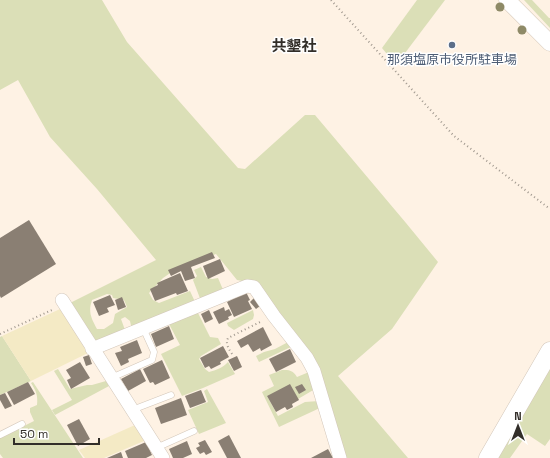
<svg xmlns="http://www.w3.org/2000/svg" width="550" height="458" viewBox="0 0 550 458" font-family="'Space Grotesk','Noto Sans JP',sans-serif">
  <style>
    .green { fill: #dbdfb7; fill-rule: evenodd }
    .sand { fill: #f4eac5 }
    .building { fill: #8a7f73 }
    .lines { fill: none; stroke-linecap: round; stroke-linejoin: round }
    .service-casing { stroke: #d3c7ba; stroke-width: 7 }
    .minor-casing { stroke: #d3c7ba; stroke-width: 14 }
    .tertiary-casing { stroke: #d3c7ba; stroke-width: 17 }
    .secondary-casing { stroke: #d3c7ba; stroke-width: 19 }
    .path { stroke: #a1998f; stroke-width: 2; stroke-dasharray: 1 3; stroke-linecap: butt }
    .service { stroke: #fff; stroke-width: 6 }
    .minor { stroke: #fff; stroke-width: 13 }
    .tertiary { stroke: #fff; stroke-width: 16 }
    .secondary { stroke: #fff; stroke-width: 18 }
    .tree { fill: #8e8a67 }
    .service-dot { fill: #5c6f8a; stroke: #fff; stroke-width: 1.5 }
    .labels { text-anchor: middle; stroke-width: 3; stroke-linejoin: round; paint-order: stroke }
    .service-label { font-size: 13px; fill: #4e5e75; stroke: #fff }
    .quarter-label { font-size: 15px; font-weight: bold; fill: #322e29; stroke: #fff }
  </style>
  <rect width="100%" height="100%" fill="#fef2e4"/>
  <!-- green -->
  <g class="green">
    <path d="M0,0H102L127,42L238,168L245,169L305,115H315L406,223L438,262L392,329L338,376L408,458H344L315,362L247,282L237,280L216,254L179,267L163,278L149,293L153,300L159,303L190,291L196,304L132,330L130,321L125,317L121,319L125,330L92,343L68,304L156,260L97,189L50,137L18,80L0,90ZM107,294L112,295L113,298L124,300L127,307L115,314L113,323L104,329H97C91,318 88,312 92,300Z"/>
    <polygon points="417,0 445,0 396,65 382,48"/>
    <polygon points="524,0 532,0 549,18 550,18 550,28"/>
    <polygon points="201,267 206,277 212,279 218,278 224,292 201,301 193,280 197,276 194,270"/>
    <polygon points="253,310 254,315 253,319 234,330 228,326 227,323"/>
    <path d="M197,311L210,337L218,338L221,344L201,356L199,359L205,369L209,372C216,370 223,368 228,362L235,374L203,388L182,396L161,354L180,345L169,324Z"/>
    <polygon points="2,336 31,381 0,395 0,337"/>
    <polygon points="290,341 293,346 259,362 256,356 264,352 275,349"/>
    <polygon points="550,365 550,439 545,446 527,434 510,458 498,458"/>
    <polygon points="58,369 70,389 87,385 92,385 106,381 109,386 55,415 52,410 72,400 54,371"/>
    <path d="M282,370C289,370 293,370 297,377L309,372L315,389L298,399L267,396L278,416L305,402L319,401L322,407L279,427L262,392L274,386L269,375Z"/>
    <path d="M33,382L83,458H3L0,454V438L34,421L30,412V408L37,405C38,395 36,391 31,383Z"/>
    <polygon points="207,389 226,423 199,434 188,410 208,402 204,391"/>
  </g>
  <!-- sand -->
  <g class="sand">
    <polygon points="60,309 88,353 31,381 2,336"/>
    <polygon points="135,425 144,441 104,458 85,458 79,450"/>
  </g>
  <!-- building -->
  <g class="building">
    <polygon points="29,220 56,264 1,298 0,296 0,238"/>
    <polygon points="212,252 215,258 191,267 195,278 185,281 181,271 171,276 168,270"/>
    <polygon points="220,259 225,271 208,279 203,266"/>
    <polygon points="180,273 188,291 177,295 176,293 155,301 150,289 158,285 157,283"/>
    <polygon points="246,292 250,300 248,301 252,309 234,317 227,302"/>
    <polygon points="110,295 115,305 107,308 109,312 99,316 93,302"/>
    <polygon points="122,297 126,307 118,310 115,300"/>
    <polygon points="254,298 260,306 256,309 250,302"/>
    <polygon points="224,307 225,311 229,309 232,315 228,317 229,319 219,324 213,312"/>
    <polygon points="209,310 213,319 205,323 201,314"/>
    <polygon points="169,326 174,339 156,347 151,334"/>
    <polygon points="263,327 272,345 261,351 260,348 253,352 248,344 241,348 237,341"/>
    <polygon points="137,340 142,353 128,359 129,362 121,366 115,353 122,351 120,347"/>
    <polygon points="223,346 229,357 220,362 221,364 211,369 209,366 205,368 200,358"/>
    <polygon points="290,349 296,362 276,372 269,359"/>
    <polygon points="89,355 92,364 86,366 83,357"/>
    <polygon points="237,356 242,367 234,371 228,360"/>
    <polygon points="162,360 170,378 155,385 153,382 150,383 143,369"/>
    <polygon points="80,362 90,378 71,389 67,380 71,378 66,370"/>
    <polygon points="140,369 146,381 128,391 121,379"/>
    <polygon points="28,382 35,394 14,405 7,392"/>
    <polygon points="290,384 299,400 292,404 293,407 287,410 285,407 276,412 267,396"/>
    <polygon points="302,384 306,390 299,394 295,387"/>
    <polygon points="201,390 206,402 190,408 185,396"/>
    <polygon points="5,393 12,406 5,409 0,400 0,395"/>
    <polygon points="181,398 187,415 161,424 155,408"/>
    <polygon points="79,419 90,439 78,446 67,425"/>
    <polygon points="229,435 241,458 227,458 218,441"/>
    <polygon points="205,440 212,452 206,455 204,452 200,454 196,448 200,446 198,443"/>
    <polygon points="187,441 192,454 183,458 173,458 169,449"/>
    <polygon points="146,442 152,455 146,458 128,458 125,451"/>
    <polygon points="328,449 333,458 311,458"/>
    <polygon points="121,452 123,458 107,458"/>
  </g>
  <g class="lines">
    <defs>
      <g id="service">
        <polyline points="111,378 152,360 154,352 143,328"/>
        <polyline points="132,410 171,395"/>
        <polyline points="0,435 22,424"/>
        <polyline points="156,448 194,431"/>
      </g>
      <g id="minor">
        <polyline points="62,300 163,458"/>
        <polyline points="92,349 247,286 254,287 274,316 307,358 314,371 340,458"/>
      </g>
      <polyline id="tertiary" points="507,0 550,43"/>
      <polyline id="secondary" points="488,458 550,351"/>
    </defs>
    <!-- service casing -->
    <use href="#service" class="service-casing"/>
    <!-- minor casing -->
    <use href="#minor" class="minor-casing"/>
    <!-- tertiary casing -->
    <use href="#tertiary" class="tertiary-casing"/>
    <!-- secondary casing -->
    <use href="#secondary" class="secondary-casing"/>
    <!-- path -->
    <g class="path">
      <polyline points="331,0 454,136 550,209"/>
      <polyline points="0,334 54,309"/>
      <path d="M232,354C229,349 225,344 228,338L262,321"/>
    </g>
    <!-- service -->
    <use href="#service" class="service"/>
    <!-- minor -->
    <use href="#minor" class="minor"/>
    <!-- tertiary -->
    <use href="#tertiary" class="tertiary"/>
    <!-- secondary -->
    <use href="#secondary" class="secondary"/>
  </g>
  <!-- trees -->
  <g class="tree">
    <circle cx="500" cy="7" r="4.5"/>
    <circle cx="522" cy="30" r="4.5"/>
  </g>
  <!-- markers -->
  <circle class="service-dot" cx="452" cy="45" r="4"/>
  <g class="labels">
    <!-- service labels -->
    <g class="service-label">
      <text x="452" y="64">那須塩原市役所駐車場</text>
    </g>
    <!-- quarter labels -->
    <g class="quarter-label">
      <text x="294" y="51">共墾社</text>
    </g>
  </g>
  <!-- north arrow -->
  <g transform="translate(518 426)" stroke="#ffffff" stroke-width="3" paint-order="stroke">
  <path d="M0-3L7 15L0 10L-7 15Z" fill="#322e29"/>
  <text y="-6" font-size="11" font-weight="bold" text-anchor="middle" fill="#322e29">N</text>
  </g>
  <!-- scale -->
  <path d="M14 438v6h85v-6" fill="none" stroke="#322e29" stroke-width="2"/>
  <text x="20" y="438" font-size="12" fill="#322e29" stroke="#ffffff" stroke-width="3" paint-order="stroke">50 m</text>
</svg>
